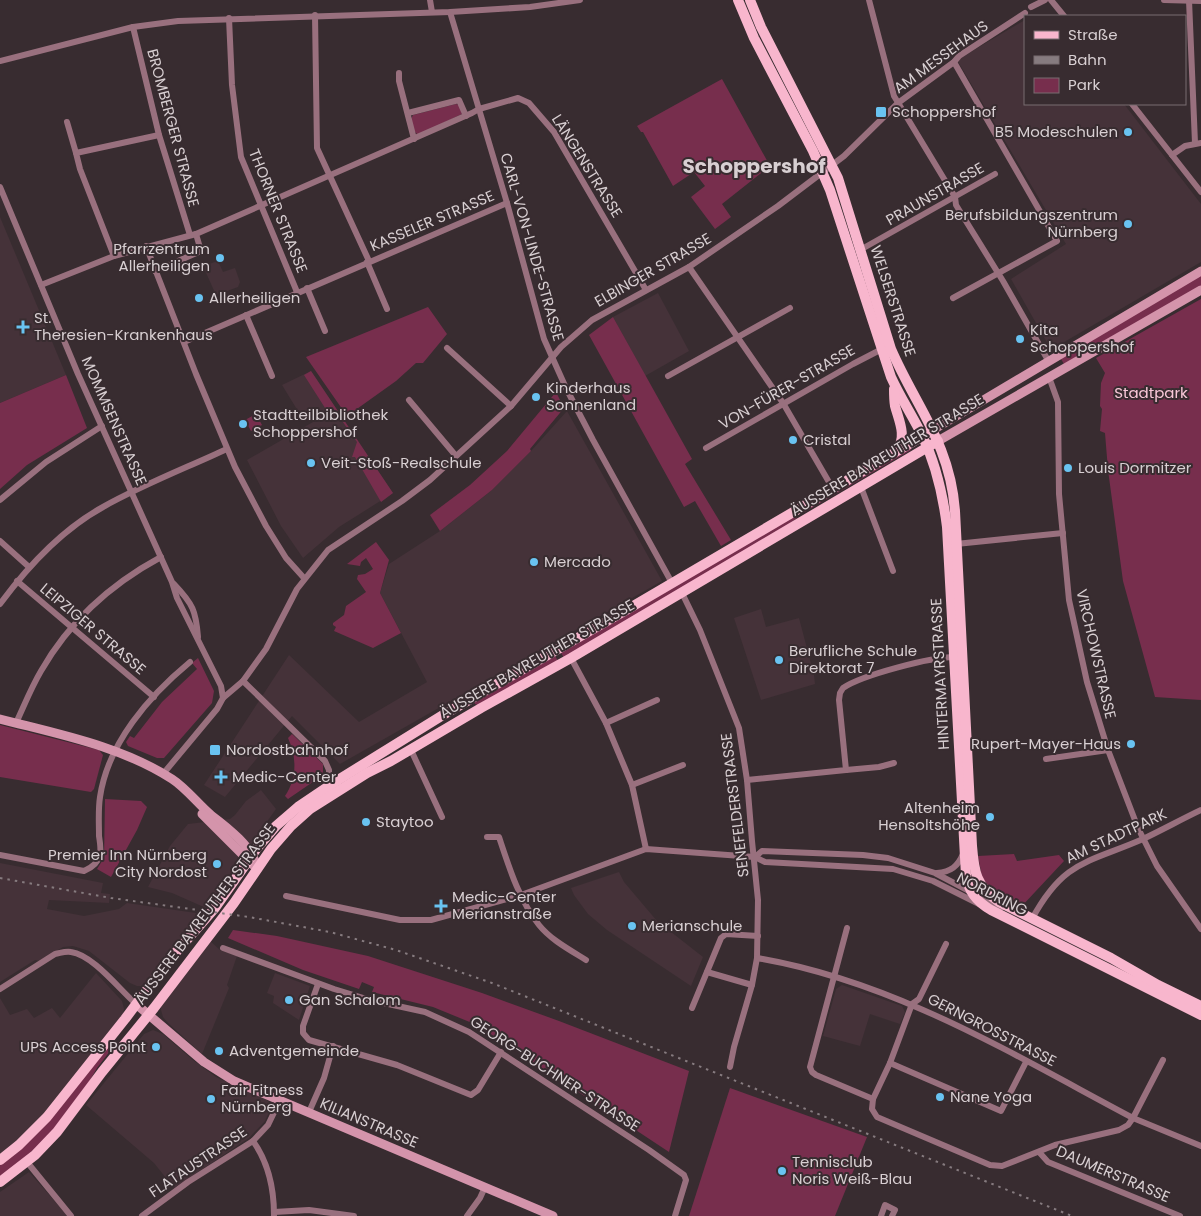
<svg xmlns="http://www.w3.org/2000/svg" width="1201" height="1216" viewBox="0 0 1201 1216" font-family="Poppins,sans-serif">
  <style>
    .built { fill: #453239 }
    .green { fill: #772e4d }
    .lines { fill: none; stroke-linecap: round; stroke-linejoin: round }
    .street { stroke: #99707e; stroke-width: 6 }
    .secondary { stroke: #d494ab; stroke-width: 9 }
    .primary { stroke: #f8b6cd; stroke-width: 10 }
    .rail { stroke: #867b7f; stroke-width: 2; stroke-dasharray: 2.5 5; stroke-linecap: butt }
    .poi-dot { fill: #69c3f1; stroke: #382c30; stroke-width: 2 }
    .labels { text-anchor: middle; stroke-width: 4; stroke-linejoin: round; paint-order: stroke }
    .street-label { font-size: 15px; fill: #d8cfd2; stroke: #382c30 }
    .poi-label { font-size: 15px; fill: #d8cfd2; stroke: #382c30; text-anchor: start }
    .park-label { font-size: 15px; fill: #f9c7d8; stroke: #382c30 }
    .district-label { font-size: 20px; font-weight: bold; fill: #d8cfd2; stroke: #382c30 }
  </style>
  <rect width="100%" height="100%" fill="#382c30"/>
  <!-- built -->
  <g class="built">
    <polygon points="1025,20 1025,104 1124,104 1201,204 1201,262 1054,348 1049,346 1011,279 1066,244 957,60"/>
    <polygon points="0,217 66,375 0,403"/>
    <polygon points="218,261 223,272 235,268 240,282 238,287 216,295 203,266"/>
    <polygon points="658,293 689,351 645,376 613,317"/>
    <polygon points="311,371 393,493 339,527 303,558 281,526 247,460 313,422 308,412 301,416 282,385"/>
    <polygon points="567,411 662,581 340,764 292,716 225,797 204,785 289,655 359,722 427,682 380,593 389,564 440,531 492,490 531,451"/>
    <polygon points="761,609 766,627 799,618 814,675 815,684 761,700 734,618"/>
    <polygon points="261,790 276,809 206,908 172,893 148,887 170,846 188,824 230,819 235,815 246,801"/>
    <polygon points="0,863 103,883 101,893 110,894 109,903 49,900 47,909 84,916 119,909 127,903 203,914 150,979 149,979 141,986 137,986 130,983 89,951 73,946 63,947 40,961 35,960 0,982"/>
    <polygon points="619,872 624,882 657,921 703,957 691,986 607,930 588,914 574,895 571,888"/>
    <polygon points="209,940 220,950 237,956 227,985 229,988 202,1054 168,1023 163,1017 161,1010 161,1007"/>
    <polygon points="96,973 122,1001 124,1009 123,1014 40,1118 18,1140 0,1154 0,998 10,1015 27,1009 34,1018 52,1008 60,1018"/>
    <polygon points="275,973 310,986 299,1020 273,1003 274,996 267,993"/>
    <polygon points="842,985 902,1006 905,1012 900,1024 870,1014 860,1046 823,1036 836,989"/>
    <polygon points="153,1030 163,1034 193,1060 216,1077 266,1099 270,1103 271,1108 265,1121 249,1138 174,1188 154,1163 86,1105 144,1034"/>
    <polygon points="29,1172 68,1216 0,1216 0,1192"/>
  </g>
  <!-- green -->
  <g class="green">
    <polygon points="722,79 770,166 722,204 731,217 715,229 691,197 705,186 694,172 673,186 643,132 641,132 637,126"/>
    <polygon points="456,104 459,105 462,114 418,135 414,131 411,119 413,115"/>
    <polygon points="1201,275 1201,286 1064,364 1061,359"/>
    <polygon points="1201,299 1201,700 1155,697 1123,581 1108,470 1105,433 1100,431 1102,409 1100,406 1101,383 1105,373 1096,358"/>
    <polygon points="428,307 447,334 423,363 416,363 396,381 347,416 306,357"/>
    <polygon points="613,317 692,459 685,464 731,540 721,546 695,501 684,507 589,335"/>
    <polygon points="311,371 393,493 381,502 355,457 352,457 357,442 333,408 327,411 304,375"/>
    <polygon points="66,375 87,428 27,465 0,489 0,403"/>
    <polygon points="556,392 564,408 530,449 531,451 492,490 440,531 430,515 470,485 507,451"/>
    <polygon points="256,414 262,425 251,431 245,420"/>
    <polygon points="911,447 911,450 805,512 804,510"/>
    <polygon points="797,515 797,518 781,530 564,658 560,651"/>
    <polygon points="376,542 389,560 380,593 401,633 373,648 334,631 336,627 333,625 333,623 344,615 346,606 366,592 357,579 358,575 365,574 373,569 366,558 361,562 360,566 347,564"/>
    <polygon points="554,654 558,661 478,705 475,704 474,702"/>
    <polygon points="198,658 214,691 212,703 164,758 157,758 128,746 126,742 130,736 134,738 162,702 197,669 192,663"/>
    <polygon points="0,725 99,750 103,755 94,789 91,792 0,777"/>
    <path d="M292,734L323,764V775L288,799L285,796C297,778 297,758 288,738Z"/>
    <polygon points="105,799 141,801 147,807 137,830 111,877 97,869 104,858"/>
    <polygon points="1014,854 1017,861 1059,855 1064,861 1021,907 989,887 982,877 978,856"/>
    <polygon points="233,930 277,936 368,956 482,993 559,1021 689,1071 669,1152 477,1025 433,1007 372,992 374,987 362,982 359,989 303,970 228,938"/>
    <polygon points="111,1043 113,1044 113,1047 97,1068 83,1092 51,1135 0,1178 0,1162"/>
    <polygon points="730,1088 867,1137 835,1216 689,1216"/>
  </g>
  <g class="lines">
    <!-- street -->
    <g class="street">
      <polyline points="430,0 432,12"/>
      <polyline points="869,0 894,96 955,197 956,205 1003,281 1049,362"/>
      <polyline points="1051,0 1064,16"/>
      <polyline points="1164,0 1201,1"/>
      <polyline points="1189,0 1195,143"/>
      <polyline points="1031,7 1045,0"/>
      <polyline points="450,12 507,203 544,339 566,388 593,440 672,583"/>
      <polyline points="315,15 317,148 369,261"/>
      <polyline points="229,18 232,85 241,157 297,292"/>
      <polyline points="133,27 159,135 190,235"/>
      <polyline points="0,61 133,27 178,21 450,12 530,7 580,0"/>
      <polyline points="399,73 399,81 414,139"/>
      <polyline points="1132,104 1201,192"/>
      <polyline points="408,113 459,100 466,116"/>
      <polyline points="67,122 76,153"/>
      <polyline points="1172,155 1185,146 1201,143"/>
      <polyline points="0,187 78,374 172,582 177,598 221,686 223,698"/>
      <polyline points="146,246 196,374 235,467 266,526 286,558 304,578"/>
      <polyline points="860,250 995,174"/>
      <polyline points="114,256 80,169 76,153 159,135"/>
      <polyline points="367,262 387,309"/>
      <polyline points="689,267 783,403 833,489"/>
      <polyline points="155,271 201,251 196,234"/>
      <polyline points="41,285 114,256 196,234 472,113 479,109 518,98 529,103 554,132 646,290"/>
      <polyline points="307,288 325,331"/>
      <polyline points="953,298 1057,241 954,62"/>
      <polyline points="246,315 272,376"/>
      <polyline points="184,342 507,203"/>
      <polyline points="447,348 511,406"/>
      <polyline points="668,376 790,308"/>
      <polyline points="1049,377 1058,402 1059,494 1069,600 1087,682 1108,750 1138,828 1157,866 1201,929"/>
      <polyline points="409,400 456,456"/>
      <polyline points="706,448 853,364 882,349"/>
      <polyline points="861,487 893,571"/>
      <polyline points="0,500 46,462 102,426"/>
      <polyline points="0,541 29,567"/>
      <polyline points="956,544 1063,533"/>
      <polyline points="17,581 154,697"/>
      <path d="M174,584C193,604 196,611 198,637"/>
      <polyline points="682,593 700,630 739,728 747,780 752,841 758,900 757,958 752,985 734,1047 730,1067"/>
      <path d="M0,604C28,566 61,530 103,507C142,485 186,468 227,449"/>
      <polyline points="571,658 606,723 632,785 646,849"/>
      <polyline points="243,681 325,761 329,770 329,786"/>
      <path d="M16,723C24,706 31,688 41,671C69,622 111,584 161,557"/>
      <polyline points="606,723 657,700"/>
      <polyline points="411,750 442,817"/>
      <polyline points="1046,759 1108,750"/>
      <polyline points="846,770 879,767 894,763"/>
      <polyline points="163,774 217,709 223,698 243,681 266,649 297,589 328,550 402,501 430,480 511,406 561,347 592,320 689,267 778,206 844,156 898,103 954,62 959,56 1025,13"/>
      <path d="M747,780L846,770L839,700L840,693L843,688C862,675 931,657 954,657"/>
      <polyline points="632,785 683,765"/>
      <path d="M487,837H499C509,867 519,900 539,925C551,940 570,950 586,960"/>
      <path d="M0,855L84,871C91,868 98,863 100,855C101,850 100,842 99,836C99,823 98,810 100,797C108,743 149,696 190,662"/>
      <polyline points="755,857 762,851 863,855 888,858 935,873 971,892"/>
      <path d="M937,873C951,872 958,866 963,854"/>
      <polyline points="286,896 400,920 431,920 521,895 646,849 755,857 765,862 893,869 933,881 979,904"/>
      <polyline points="982,899 997,907 1005,907"/>
      <path d="M1032,919C1064,860 1088,863 1143,839C1162,830 1182,819 1201,810"/>
      <polyline points="847,928 810,1067 812,1072 816,1075 873,1099"/>
      <polyline points="946,944 919,999 912,1004 890,1063 873,1099 872,1109 877,1117 990,1165 1002,1166 1055,1145 1119,1130 1128,1125 1133,1118 1201,1146"/>
      <polyline points="223,948 334,989 370,1000 425,1012 469,1032 649,1150 684,1175 686,1180 675,1216"/>
      <path d="M757,958C894,981 1012,1054 1133,1118L1163,1060"/>
      <polyline points="707,972 752,985"/>
      <polyline points="318,984 303,1026 303,1033 309,1040 397,1065 471,1095 478,1090 501,1052"/>
      <path d="M0,989L55,954C61,953 65,951 71,952C93,955 119,989 136,1004"/>
      <polyline points="692,1008 721,938 726,934 758,936"/>
      <polyline points="890,1063 1001,1111 1026,1062"/>
      <polyline points="309,1112 324,1078 333,1046"/>
      <path d="M253,1141C268,1162 274,1189 274,1215"/>
      <polyline points="1039,1152 1048,1162 1180,1216"/>
      <polyline points="27,1162 71,1216"/>
      <polyline points="274,1212 309,1210 354,1216"/>
      <polyline points="142,1216 188,1182 253,1141 268,1125 280,1100"/>
      <polyline points="467,1216 480,1198 485,1187"/>
      <polyline points="881,1216 885,1205 895,1210 892,1216"/>
    </g>
    <!-- secondary -->
    <g class="secondary">
      <polyline points="933,430 1201,271"/>
      <polyline points="938,441 1201,290"/>
      <path d="M0,719C58,734 121,746 172,779C186,788 198,804 211,815C227,827 254,848 257,868"/>
      <polyline points="202,814 253,865"/>
      <polyline points="136,1004 204,1062 234,1081 553,1216"/>
    </g>
    <!-- primary -->
    <g class="primary">
      <path d="M738,0L754,38L813,151L830,190L891,377C900,397 912,415 922,435C936,464 943,495 947,527L966,875C968,892 977,902 991,910L1201,1015"/>
      <path d="M750,0L761,27L838,178L891,349C916,407 950,443 955,511L972,846C974,872 976,886 999,902L1111,958L1158,985L1201,1006"/>
      <path d="M894,389C894,394 894,400 895,406C899,421 907,436 897,450"/>
      <polyline points="0,1160 19,1145 47,1117 125,1019 170,959 215,908 257,848 276,826 298,807 338,780 443,715 628,609 933,430"/>
      <polyline points="0,1182 35,1155 57,1132 102,1072 154,1008 234,903 271,849 291,826 310,809 367,773 391,761 481,708 571,658 938,441"/>
    </g>
    <!-- rail -->
    <polyline class="rail" points="0,878 111,898 249,917 330,932 396,950 492,983 1072,1216"/>
  </g>
  <!-- markers -->
  <g class="poi-dot">
    <rect x="875" y="106" width="12" height="12" rx="2.5"/>
    <circle cx="1128" cy="132" r="5"/>
    <circle cx="1128" cy="224" r="5"/>
    <circle cx="220" cy="258" r="5"/>
    <circle cx="199" cy="298" r="5"/>
    <path d="M20.5 319.5h5v5h5v5h-5v5h-5v-5h-5v-5h5z"/>
    <circle cx="1020" cy="339" r="5"/>
    <circle cx="536" cy="397" r="5"/>
    <circle cx="243" cy="424" r="5"/>
    <circle cx="793" cy="440" r="5"/>
    <circle cx="311" cy="463" r="5"/>
    <circle cx="1068" cy="468" r="5"/>
    <circle cx="534" cy="562" r="5"/>
    <circle cx="779" cy="660" r="5"/>
    <circle cx="1131" cy="744" r="5"/>
    <rect x="209" y="744" width="12" height="12" rx="2.5"/>
    <path d="M218.5 769.5h5v5h5v5h-5v5h-5v-5h-5v-5h5z"/>
    <circle cx="990" cy="817" r="5"/>
    <circle cx="366" cy="822" r="5"/>
    <circle cx="217" cy="864" r="5"/>
    <path d="M438.5 898.5h5v5h5v5h-5v5h-5v-5h-5v-5h5z"/>
    <circle cx="632" cy="926" r="5"/>
    <circle cx="289" cy="1000" r="5"/>
    <circle cx="156" cy="1047" r="5"/>
    <circle cx="219" cy="1051" r="5"/>
    <circle cx="940" cy="1097" r="5"/>
    <circle cx="211" cy="1099" r="5"/>
    <circle cx="782" cy="1171" r="5"/>
  </g>
  <g class="labels">
    <!-- street labels -->
    <g class="street-label">
      <text transform="translate(941 57) rotate(-36)" y="5">AM MESSEHAUS</text>
      <text transform="translate(173 128) rotate(75)" y="5">BROMBERGER STRASSE</text>
      <text transform="translate(587 166) rotate(58)" y="5">LÄNGENSTRASSE</text>
      <text transform="translate(935 194) rotate(-30)" y="5">PRAUNSTRASSE</text>
      <text transform="translate(278 211) rotate(68)" y="5">THORNER STRASSE</text>
      <text transform="translate(432 221) rotate(-23)" y="5">KASSELER STRASSE</text>
      <text transform="translate(532 247) rotate(74)" y="5">CARL-VON-LINDE-STRASSE</text>
      <text transform="translate(653 270) rotate(-30)" y="5">ELBINGER STRASSE</text>
      <text transform="translate(893 301) rotate(72)" y="5">WELSERSTRASSE</text>
      <text transform="translate(787 387) rotate(-30)" y="5">VON-FÜRER-STRASSE</text>
      <text transform="translate(114 421) rotate(66)" y="5">MOMMSENSTRASSE</text>
      <text transform="translate(887 455) rotate(-31)" y="5">ÄUSSERE BAYREUTHER STRASSE</text>
      <text transform="translate(93 629) rotate(40)" y="5">LEIPZIGER STRASSE</text>
      <text transform="translate(1096 654) rotate(77)" y="5">VIRCHOWSTRASSE</text>
      <text transform="translate(537 659) rotate(-30)" y="5">ÄUSSERE BAYREUTHER STRASSE</text>
      <text transform="translate(940 674) rotate(-93)" y="5">HINTERMAYRSTRASSE</text>
      <text transform="translate(735 805) rotate(-97)" y="5">SENEFELDERSTRASSE</text>
      <text transform="translate(1116 836) rotate(-25)" y="5">AM STADTPARK</text>
      <text transform="translate(992 894) rotate(27)" y="5">NORDRING</text>
      <text transform="translate(205 914) rotate(-53)" y="5">ÄUSSERE BAYREUTHER STRASSE</text>
      <text transform="translate(992 1030) rotate(27)" y="5">GERNGROSSTRASSE</text>
      <text transform="translate(555 1074) rotate(33)" y="5">GEORG-BUCHNER-STRASSE</text>
      <text transform="translate(369 1123) rotate(23)" y="5">KILIANSTRASSE</text>
      <text transform="translate(198 1162) rotate(-34)" y="5">FLATAUSTRASSE</text>
      <text transform="translate(1113 1174) rotate(23)" y="5">DAUMERSTRASSE</text>
    </g>
    <!-- poi labels -->
    <g class="poi-label">
      <text x="892" y="117">Schoppershof</text>
      <text x="1118" y="137" text-anchor="end">B5 Modeschulen</text>
      <text x="1118" y="220" text-anchor="end">Berufsbildungszentrum<tspan x="1118" dy="17">Nürnberg</tspan></text>
      <text x="210" y="254" text-anchor="end">Pfarrzentrum<tspan x="210" dy="17">Allerheiligen</tspan></text>
      <text x="209" y="303">Allerheiligen</text>
      <text x="34" y="323">St.<tspan x="34" dy="17">Theresien-Krankenhaus</tspan></text>
      <text x="1030" y="335">Kita<tspan x="1030" dy="17">Schoppershof</tspan></text>
      <text x="546" y="393">Kinderhaus<tspan x="546" dy="17">Sonnenland</tspan></text>
      <text x="253" y="420">Stadtteilbibliothek<tspan x="253" dy="17">Schoppershof</tspan></text>
      <text x="803" y="445">Cristal</text>
      <text x="321" y="468">Veit-Stoß-Realschule</text>
      <text x="1078" y="473">Louis Dormitzer</text>
      <text x="544" y="567">Mercado</text>
      <text x="789" y="656">Berufliche Schule<tspan x="789" dy="17">Direktorat 7</tspan></text>
      <text x="1121" y="749" text-anchor="end">Rupert-Mayer-Haus</text>
      <text x="226" y="755">Nordostbahnhof</text>
      <text x="232" y="782">Medic-Center</text>
      <text x="980" y="813" text-anchor="end">Altenheim<tspan x="980" dy="17">Hensoltshöhe</tspan></text>
      <text x="376" y="827">Staytoo</text>
      <text x="207" y="860" text-anchor="end">Premier Inn Nürnberg<tspan x="207" dy="17">City Nordost</tspan></text>
      <text x="452" y="902">Medic-Center<tspan x="452" dy="17">Merianstraße</tspan></text>
      <text x="642" y="931">Merianschule</text>
      <text x="299" y="1005">Gan Schalom</text>
      <text x="146" y="1052" text-anchor="end">UPS Access Point</text>
      <text x="229" y="1056">Adventgemeinde</text>
      <text x="221" y="1095">Fair Fitness<tspan x="221" dy="17">Nürnberg</tspan></text>
      <text x="950" y="1102">Nane Yoga</text>
      <text x="792" y="1167">Tennisclub<tspan x="792" dy="17">Noris Weiß-Blau</tspan></text>
    </g>
    <!-- park labels -->
    <g class="park-label">
      <text x="1151" y="398">Stadtpark</text>
    </g>
    <!-- district labels -->
    <g class="district-label">
      <text x="754" y="173">Schoppershof</text>
    </g>
  </g>
  <!-- legend -->
  <rect x="1024" y="15" width="162" height="90" fill="#382c30" stroke="#786d71"/>
  <rect x="1034" y="31" width="25" height="8" fill="#f8b6cd" stroke="#786d71"/>
  <text x="1068" y="40" font-size="15" fill="#d8cfd2">Straße</text>
  <rect x="1034" y="56" width="25" height="8" fill="#867b7f" stroke="#786d71"/>
  <text x="1068" y="65" font-size="15" fill="#d8cfd2">Bahn</text>
  <rect x="1034" y="78" width="25" height="15" fill="#772e4d" stroke="#786d71"/>
  <text x="1068" y="90" font-size="15" fill="#d8cfd2">Park</text>
</svg>
